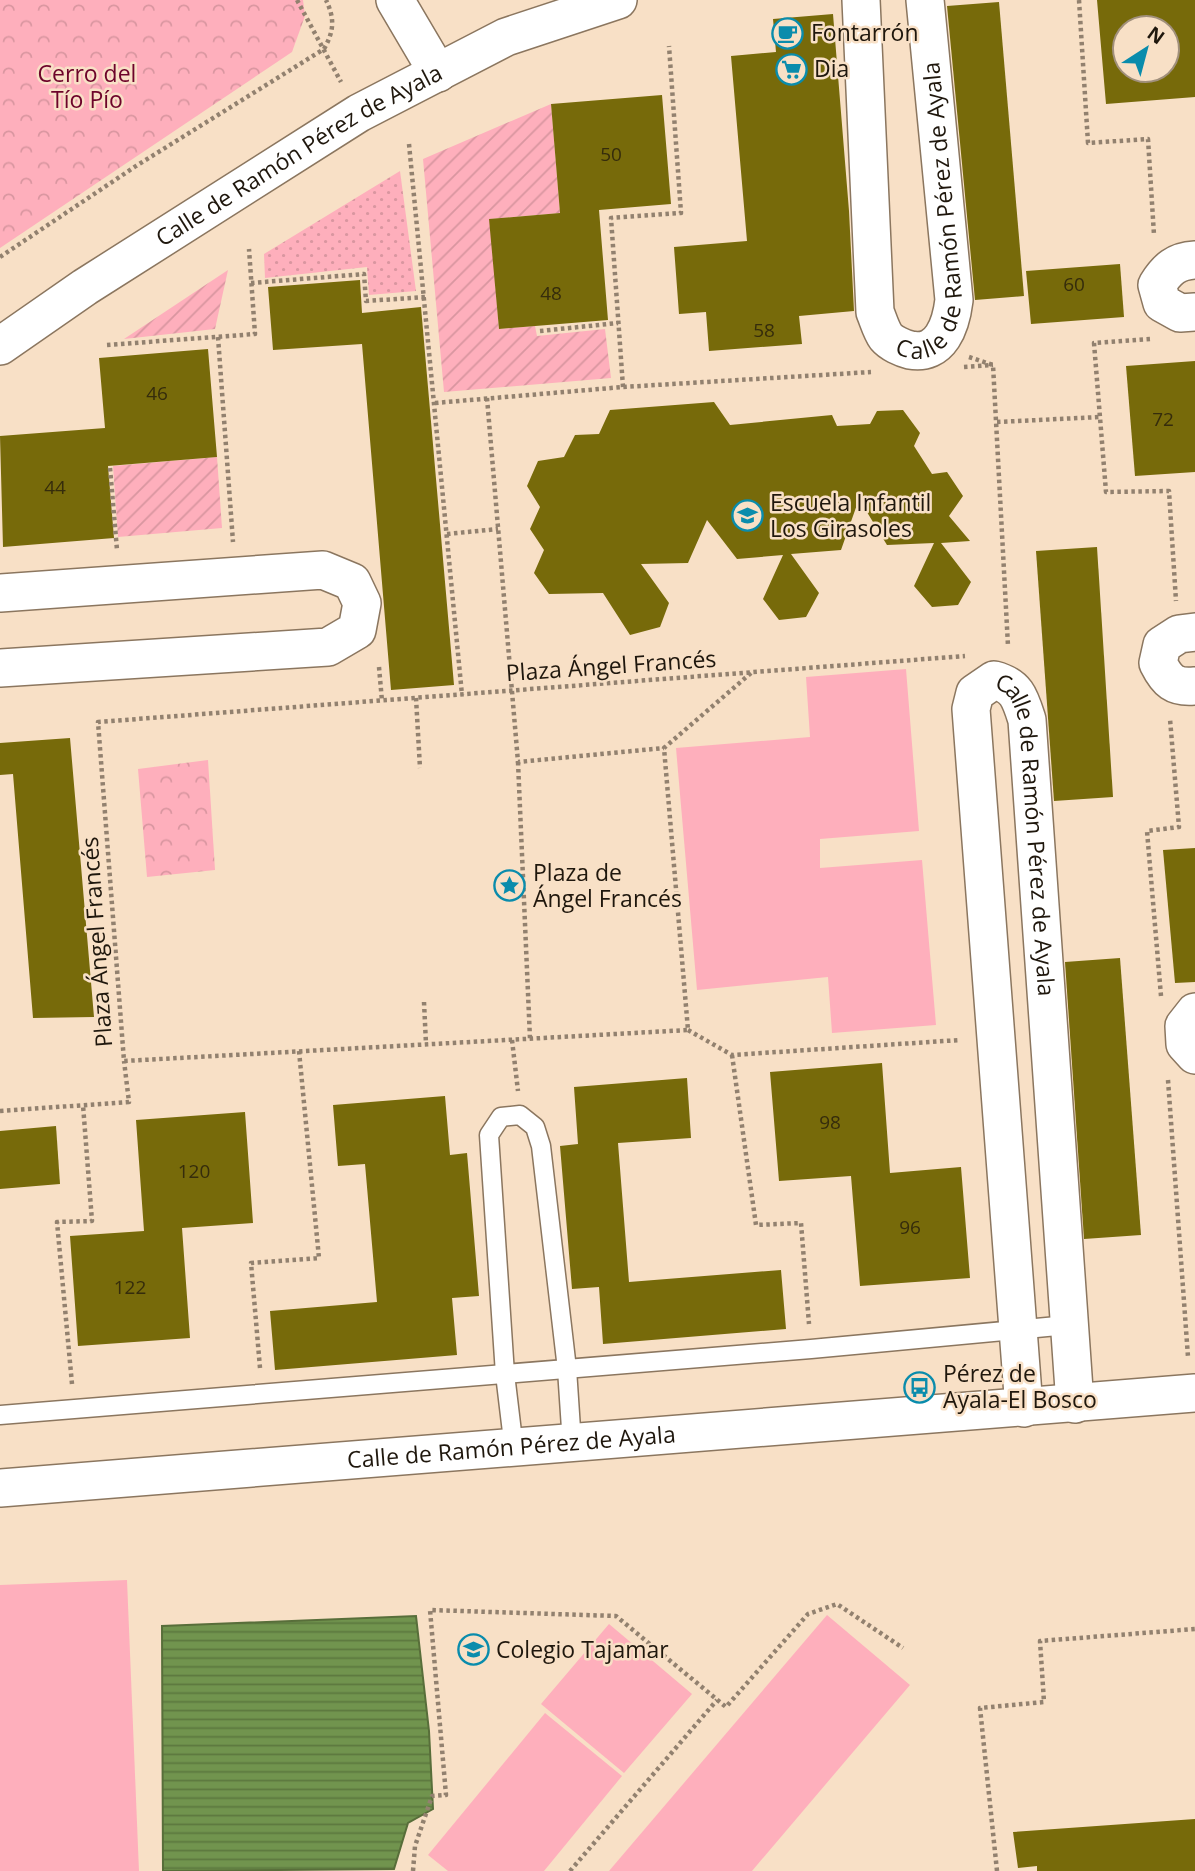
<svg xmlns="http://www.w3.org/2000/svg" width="1195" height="1871" viewBox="0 0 1195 1871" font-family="'Open Sans',sans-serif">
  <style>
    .grass { fill: url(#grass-dots) }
    .park { fill: url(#park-crowns) }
    .garden { fill: url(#garden-furrows) }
    .pitch { fill: #feafbc }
    .water { fill: url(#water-rules); stroke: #586e3a; stroke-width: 2 }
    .building { fill: #776a0a; fill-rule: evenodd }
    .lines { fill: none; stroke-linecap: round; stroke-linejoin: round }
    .service-casing { stroke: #8b765f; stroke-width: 21 }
    .minor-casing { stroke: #8b765f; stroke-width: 40 }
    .path { stroke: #92816f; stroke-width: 4.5; stroke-dasharray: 3.5 3.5; stroke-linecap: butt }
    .service { stroke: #fff; stroke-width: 18 }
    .minor { stroke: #fff; stroke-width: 37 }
    .labels { text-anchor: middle; stroke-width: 5; stroke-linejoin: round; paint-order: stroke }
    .number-label { font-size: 19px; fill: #352c0c }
    .poi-label { font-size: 23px; fill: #1f170d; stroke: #f8e0c6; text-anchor: start }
    .park-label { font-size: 23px; fill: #6d032a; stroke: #f8e0c6 }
    .street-label { font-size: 23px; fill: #1f170d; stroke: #f8e0c6 }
  </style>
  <defs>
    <pattern id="grass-dots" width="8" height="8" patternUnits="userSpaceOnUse" patternTransform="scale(1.75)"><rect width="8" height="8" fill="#feafbc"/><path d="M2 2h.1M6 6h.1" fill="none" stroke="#d996a0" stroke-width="1.8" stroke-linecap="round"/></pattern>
    <pattern id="park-crowns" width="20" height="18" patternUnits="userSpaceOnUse" patternTransform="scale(1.75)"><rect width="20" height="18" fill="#feafbc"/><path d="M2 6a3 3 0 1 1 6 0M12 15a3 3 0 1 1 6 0" fill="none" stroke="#d996a0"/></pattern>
    <pattern id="garden-furrows" width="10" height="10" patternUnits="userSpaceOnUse" patternTransform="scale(1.75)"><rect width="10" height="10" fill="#feafbc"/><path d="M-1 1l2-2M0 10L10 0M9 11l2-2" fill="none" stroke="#d996a0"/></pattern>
    <pattern id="water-rules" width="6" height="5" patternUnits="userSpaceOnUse" patternTransform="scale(1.75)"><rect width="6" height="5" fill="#71944e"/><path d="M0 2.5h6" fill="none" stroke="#5c783f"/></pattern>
  </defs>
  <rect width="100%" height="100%" fill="#f8e0c6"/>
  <!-- grass -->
  <polygon class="grass" points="400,171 416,291 369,295 367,267 265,278 264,254"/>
  <!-- park -->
  <g class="park">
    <polygon points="0,0 303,0 305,16 292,52 0,248"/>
    <polygon points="208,760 215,870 147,877 138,769"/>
  </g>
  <!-- garden -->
  <g class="garden">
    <polygon points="551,104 560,213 490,219 499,329 535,326 537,336 605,329 611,378 444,392 423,159"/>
    <polygon points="228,270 215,329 124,339"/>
    <polygon points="217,457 222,528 118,537 113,466"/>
  </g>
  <!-- pitch -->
  <g class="pitch">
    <polygon points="906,669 919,831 820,839 820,868 922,860 936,1025 832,1033 828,977 697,990 676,748 810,737 806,677"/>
    <polygon points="127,1580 139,1871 0,1871 0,1585"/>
    <polygon points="827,1615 910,1685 752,1871 609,1871"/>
    <polygon points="609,1624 692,1694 624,1773 541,1704"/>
    <polygon points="545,1713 622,1776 544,1871 448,1871 428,1855"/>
  </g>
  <!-- water -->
  <polygon class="water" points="416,1616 429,1731 433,1809 408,1823 394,1869 163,1871 162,1626"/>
  <!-- building -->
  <g class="building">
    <path d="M1097,0H1195V97L1106,104ZM1125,28H1167V70H1125Z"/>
    <polygon points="999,2 1024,296 975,300 947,6"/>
    <polygon points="833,14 849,211 854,311 799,316 802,344 709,351 706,312 679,314 674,247 747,241 731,56 776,52 773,19"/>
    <polygon points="662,95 671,204 599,210 608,320 499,329 489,219 560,213 551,104"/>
    <polygon points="1120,264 1124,317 1031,324 1026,271"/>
    <polygon points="360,280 362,313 421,307 454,685 391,690 362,344 273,350 268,287"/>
    <polygon points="208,349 217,457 108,466 114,538 3,547 0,436 105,428 99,358"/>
    <polygon points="1195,361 1195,472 1135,476 1126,366"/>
    <polygon points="714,402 730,425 832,415 837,426 870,424 877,411 903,410 920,433 914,446 932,474 947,472 963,496 949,516 970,541 941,543 971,582 958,605 932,607 914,586 934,543 887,545 859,499 841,550 791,554 819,593 806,617 779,620 763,599 783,555 737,559 707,520 688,563 641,564 669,603 660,627 630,635 603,593 549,594 534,573 544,550 530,529 540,507 527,486 538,461 564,457 575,435 599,434 610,410"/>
    <polygon points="1097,547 1113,797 1054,801 1036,551"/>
    <polygon points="70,738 94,1017 33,1018 13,774 0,775 0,743"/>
    <polygon points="1195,848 1195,982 1175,983 1163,850"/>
    <polygon points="1120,958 1141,1235 1084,1239 1065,962"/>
    <polygon points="882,1063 890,1173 961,1167 970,1278 860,1286 851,1176 779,1181 770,1072"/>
    <polygon points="687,1078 691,1138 618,1143 629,1282 781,1270 786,1329 603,1344 599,1287 572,1289 560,1146 578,1144 574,1087"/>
    <polygon points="445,1096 450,1155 467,1153 479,1296 452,1298 457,1355 275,1370 270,1311 377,1302 365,1164 338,1166 333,1105"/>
    <polygon points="245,1112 253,1223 182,1228 190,1338 78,1346 70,1236 144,1231 136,1120"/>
    <polygon points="56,1126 60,1184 0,1189 0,1131"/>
    <polygon points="1195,1819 1195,1871 1037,1871 1037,1866 1018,1868 1013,1832"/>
  </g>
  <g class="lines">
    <defs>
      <g id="service">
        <polyline points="0,1415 811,1349 1068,1325"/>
        <polyline points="514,1449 505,1374 489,1135 501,1117 520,1115 535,1127 541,1146 567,1369 572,1444"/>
      </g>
      <g id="minor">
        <polyline points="395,0 438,73"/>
        <path id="s1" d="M861,0L875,312C878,319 881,330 886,337C891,343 902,348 910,350C941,356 951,325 954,300L925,0"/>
        <path d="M1195,260C1176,261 1167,269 1157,285L1162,303L1180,313L1195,312"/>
        <path id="s2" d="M0,346L85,287L359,113L506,37L618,0"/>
        <polyline points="0,593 323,570 352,582 362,603 357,630 328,647 0,668"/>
        <path d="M1195,632L1179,634L1162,645L1158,663C1167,681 1174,688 1195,686"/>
        <polyline points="1195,1012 1184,1026 1185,1044 1195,1055"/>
        <path id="s3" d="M1024,1408L971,709L975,693L994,680C1017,686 1020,698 1027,720L1075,1404"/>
        <path id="s4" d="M0,1488L1195,1393"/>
      </g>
    </defs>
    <!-- service casing -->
    <use href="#service" class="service-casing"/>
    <!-- minor casing -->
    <use href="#minor" class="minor-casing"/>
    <!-- path -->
    <g class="path">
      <polyline points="297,0 341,82"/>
      <polyline points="1079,0 1088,143 1148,139 1154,235"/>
      <polyline points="409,144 462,695"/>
      <path d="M0,257L136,166L324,49C334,31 335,19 326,0"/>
      <polyline points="251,283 364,274 366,301 426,297"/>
      <polyline points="540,331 618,323"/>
      <polyline points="218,337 233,542"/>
      <polyline points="1150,339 1094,343 1106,492 1169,491 1176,601"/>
      <polyline points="107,345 255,334 249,249"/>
      <polyline points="969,357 993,365 1008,646"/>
      <polyline points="964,367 993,365"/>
      <polyline points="623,387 611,218 681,213 669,46"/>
      <polyline points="487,398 518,762 664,748"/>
      <polyline points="435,403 623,387 871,372"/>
      <polyline points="997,422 1100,417"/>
      <polyline points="110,468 117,550"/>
      <polyline points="447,534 498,529"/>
      <polyline points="379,667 382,701"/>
      <polyline points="751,673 664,748 688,1030 124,1061 98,722 965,656"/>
      <polyline points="416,698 420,768"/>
      <polyline points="518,762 530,1039"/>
      <polyline points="1161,996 1147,831 1179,827 1170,719"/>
      <polyline points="424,1002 426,1044"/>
      <polyline points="688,1030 732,1055 960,1040"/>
      <polyline points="512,1040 518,1091"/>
      <polyline points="732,1055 756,1225 801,1223 809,1324"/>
      <polyline points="1168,1080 1188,1357"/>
      <polyline points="0,1111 129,1102 124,1061"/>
      <polyline points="260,1368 251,1263 319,1258 299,1051"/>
      <polyline points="72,1384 57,1222 92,1221 83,1105"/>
      <polyline points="413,1871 415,1846 432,1796 446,1795 430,1610 616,1616 726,1707 808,1614 837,1604 903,1648"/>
      <polyline points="570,1871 717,1700"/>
      <polyline points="997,1871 980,1708 1044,1702 1040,1641 1195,1629"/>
    </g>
    <!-- service -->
    <use href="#service" class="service"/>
    <!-- minor -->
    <use href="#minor" class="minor"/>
  </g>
  <!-- icons -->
  <defs>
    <symbol id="cafe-ring" viewBox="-11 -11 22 22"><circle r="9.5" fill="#f8e0c6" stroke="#0a8cac" stroke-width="1.5"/><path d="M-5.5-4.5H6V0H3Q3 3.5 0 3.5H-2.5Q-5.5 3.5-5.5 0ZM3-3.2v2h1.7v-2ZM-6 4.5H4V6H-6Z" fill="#0a8cac"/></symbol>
    <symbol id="supermarket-ring" viewBox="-11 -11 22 22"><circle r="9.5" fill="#f8e0c6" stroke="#0a8cac" stroke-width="1.5"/><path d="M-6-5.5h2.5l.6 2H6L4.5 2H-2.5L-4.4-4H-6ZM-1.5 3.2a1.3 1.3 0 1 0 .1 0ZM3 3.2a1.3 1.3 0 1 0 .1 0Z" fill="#0a8cac"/></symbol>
    <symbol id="school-ring" viewBox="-11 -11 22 22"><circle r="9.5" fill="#f8e0c6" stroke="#0a8cac" stroke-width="1.5"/><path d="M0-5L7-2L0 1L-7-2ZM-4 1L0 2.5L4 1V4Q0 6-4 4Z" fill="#0a8cac"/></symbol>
    <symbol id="sight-ring" viewBox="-11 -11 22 22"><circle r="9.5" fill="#f8e0c6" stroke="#0a8cac" stroke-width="1.5"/><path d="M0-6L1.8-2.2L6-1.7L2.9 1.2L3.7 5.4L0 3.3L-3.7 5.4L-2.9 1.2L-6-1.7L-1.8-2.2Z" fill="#0a8cac"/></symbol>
    <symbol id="bus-ring" viewBox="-11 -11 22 22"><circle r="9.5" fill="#f8e0c6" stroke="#0a8cac" stroke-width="1.5"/><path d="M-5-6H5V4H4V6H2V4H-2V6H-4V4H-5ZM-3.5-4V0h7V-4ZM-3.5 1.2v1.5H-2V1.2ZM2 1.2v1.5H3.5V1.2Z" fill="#0a8cac"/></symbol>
  </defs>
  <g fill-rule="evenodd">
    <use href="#cafe-ring" x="770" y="16" width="35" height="35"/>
    <use href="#supermarket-ring" x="774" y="52" width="35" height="35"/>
    <use href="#school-ring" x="730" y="498" width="35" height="35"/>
    <use href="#sight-ring" x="492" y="868" width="35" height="35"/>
    <use href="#bus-ring" x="902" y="1370" width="35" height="35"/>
    <use href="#school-ring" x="456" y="1632" width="35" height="35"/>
  </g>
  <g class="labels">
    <!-- number labels -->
    <g class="number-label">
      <text x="611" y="161">50</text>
      <text x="1074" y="291">60</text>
      <text x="551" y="300">48</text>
      <text x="764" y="337">58</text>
      <text x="157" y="400">46</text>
      <text x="1163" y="426">72</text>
      <text x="55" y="494">44</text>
      <text x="830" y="1129">98</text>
      <text x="194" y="1178">120</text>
      <text x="910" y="1234">96</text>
      <text x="130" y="1294">122</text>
    </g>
    <!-- poi labels -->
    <g class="poi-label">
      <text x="811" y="41">Fontarrón</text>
      <text x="814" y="77">Dia</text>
      <text x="770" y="511">Escuela Infantil<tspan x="770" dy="26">Los Girasoles</tspan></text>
      <text x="533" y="881">Plaza de<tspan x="533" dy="26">Ángel Francés</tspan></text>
      <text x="943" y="1382">Pérez de<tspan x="943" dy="26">Ayala-El Bosco</tspan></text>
      <text x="496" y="1658">Colegio Tajamar</text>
    </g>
    <!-- park labels -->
    <g class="park-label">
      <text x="87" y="82">Cerro del<tspan x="87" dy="26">Tío Pío</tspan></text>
    </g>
    <!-- street labels -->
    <g class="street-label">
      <text dy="8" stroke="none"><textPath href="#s2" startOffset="355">Calle de Ramón Pérez de Ayala</textPath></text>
      <text dy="8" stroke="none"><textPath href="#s1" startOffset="518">Calle de Ramón Pérez de Ayala</textPath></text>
      <text transform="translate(611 666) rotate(-4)" y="8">Plaza Ángel Francés</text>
      <text dy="8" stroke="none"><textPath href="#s3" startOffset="908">Calle de Ramón Pérez de Ayala</textPath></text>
      <text transform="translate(97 942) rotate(-94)" y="8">Plaza Ángel Francés</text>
      <text dy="8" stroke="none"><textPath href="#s4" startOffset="513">Calle de Ramón Pérez de Ayala</textPath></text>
    </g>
  </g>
  <!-- north arrow -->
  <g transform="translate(1146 49) rotate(36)"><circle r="33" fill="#f8e0c6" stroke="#a1907c" stroke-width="2"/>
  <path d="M0-5L12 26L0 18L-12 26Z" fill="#0a8cac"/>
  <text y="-10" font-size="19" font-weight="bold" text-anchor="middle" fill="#1f170d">N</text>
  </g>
</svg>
